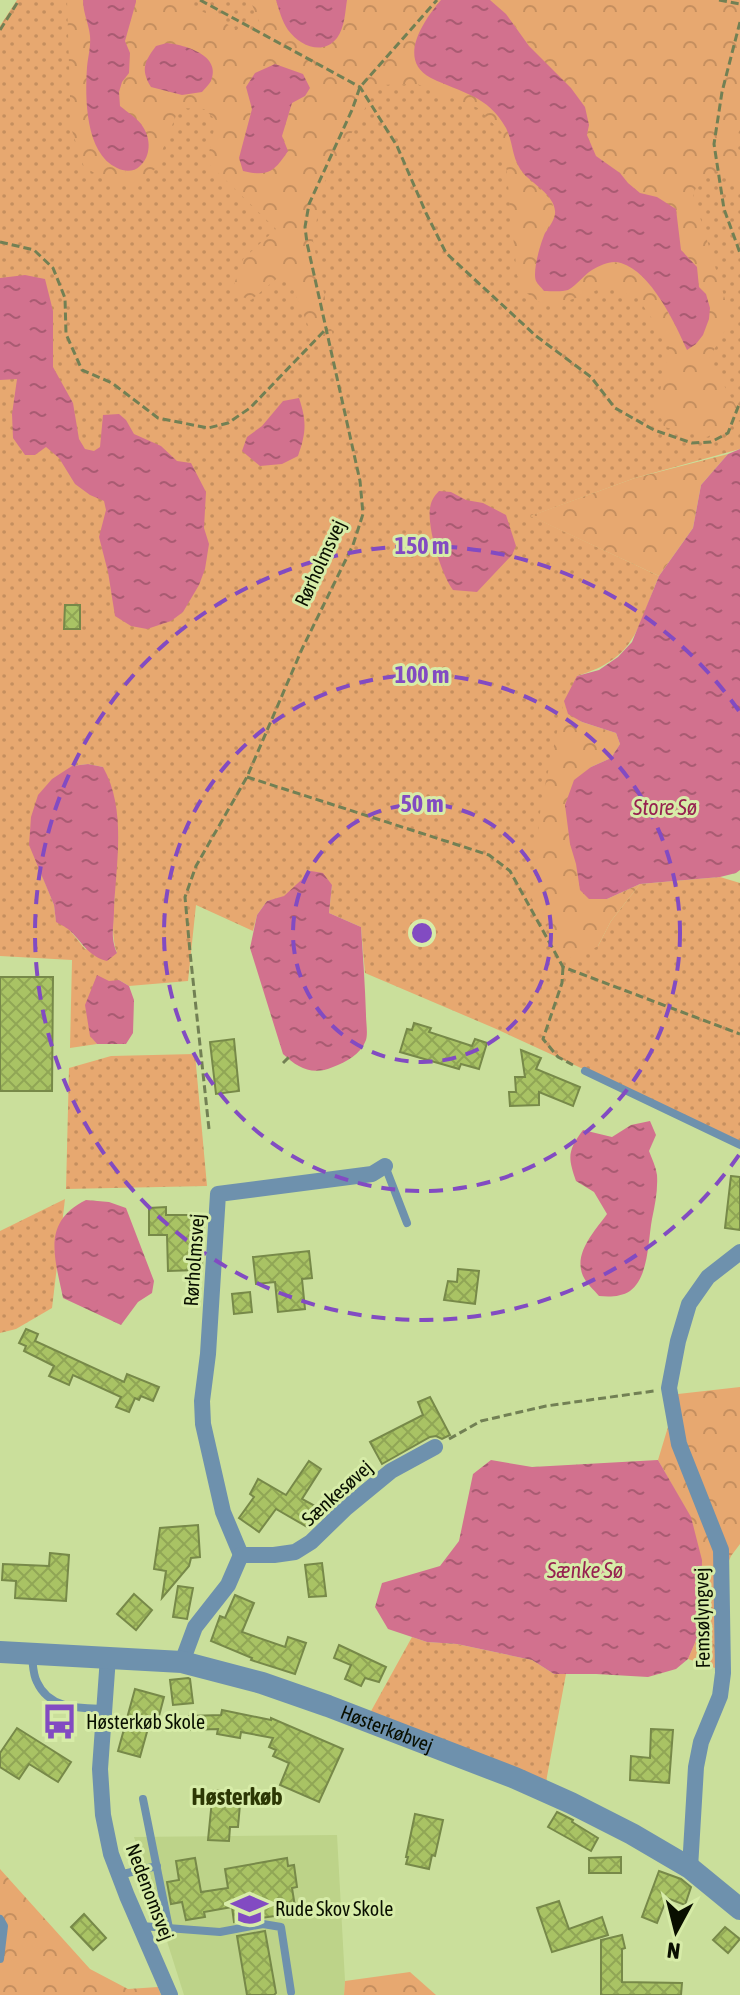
<svg xmlns="http://www.w3.org/2000/svg" width="740" height="1995" viewBox="0 0 740 1995" font-family="'Asap Condensed',sans-serif">
  <style>
    .built { fill: #bdd389 }
    .grass { fill: url(#grass-dots); fill-rule: evenodd }
    .forest { fill: url(#forest-crowns); fill-rule: evenodd }
    .water { fill: url(#water-ripples) }
    .building { fill: url(#building-cross-hatch); stroke: #778949; stroke-width: 2 }
    .lines { fill: none; stroke-linecap: round; stroke-linejoin: round }
    .path { stroke: #728054; stroke-width: 3; stroke-dasharray: 8 4; stroke-linecap: butt }
    .service { stroke: #6e91ad; stroke-width: 8 }
    .minor { stroke: #6e91ad; stroke-width: 16 }
    .tertiary { stroke: #6e91ad; stroke-width: 22 }
    .ring { fill: none; stroke: #824bc2; stroke-width: 4; stroke-dasharray: 14 10 }
    .labels { text-anchor: middle; stroke-width: 6; stroke-linejoin: round; paint-order: stroke }
    .street-label { font-size: 20px; fill: #090f00; stroke: #d7eca8 }
    .poi-label { font-size: 20px; fill: #090f00; stroke: #d7eca8; text-anchor: start }
    .water-label { font-size: 22px; font-style: italic; fill: #962250; stroke: #d7eca8 }
    .quarter-label { font-size: 24px; font-weight: bold; fill: #2c3704; stroke: #d7eca8 }
    .centre { fill: #824bc2; stroke: #d7eca8; stroke-width: 4 }
    .ring-label { font-size: 24px; text-anchor: middle; font-weight: bold; fill: #824bc2; stroke: #d7eca8; stroke-width: 6; stroke-linejoin: round; paint-order: stroke }
  </style>
  <defs>
    <pattern id="grass-dots" width="8" height="8" patternUnits="userSpaceOnUse" patternTransform="scale(2)"><rect width="8" height="8" fill="#e7a870"/><path d="M2 2h.1M6 6h.1" fill="none" stroke="#c58f5f" stroke-width="1.8" stroke-linecap="round"/></pattern>
    <pattern id="forest-crowns" width="20" height="18" patternUnits="userSpaceOnUse" patternTransform="scale(2)"><rect width="20" height="18" fill="#e7a870"/><path d="M2 6a3 3 0 1 1 6 0M12 15a3 3 0 1 1 6 0" fill="none" stroke="#c58f5f"/></pattern>
    <pattern id="water-ripples" width="26" height="14" patternUnits="userSpaceOnUse" patternTransform="scale(2)"><rect width="26" height="14" fill="#d2718e"/><path d="M2 4q2-2 4 0t4 0M15 11q2-2 4 0t4 0" fill="none" stroke="#a95b72"/></pattern>
    <pattern id="building-cross-hatch" width="8" height="8" patternUnits="userSpaceOnUse" patternTransform="scale(2)"><rect width="8" height="8" fill="#a9c364"/><path d="M0 0l8 8M0 8l8-8" fill="none" stroke="#90a655"/></pattern>
  </defs>
  <rect width="100%" height="100%" fill="#cadf9b"/>
  <!-- built -->
  <polygon class="built" points="337,1835 345,1981 344,1995 184,1995 134,1837"/>
  <!-- grass -->
  <g class="grass">
    <path d="M17,0H740V449L635,478L531,516L659,576C637,628 637,658 577,676L598,946L611,921L640,884L720,877L740,883V1141L494,1028L365,973L361,927L329,913L332,885L267,901L257,915L253,931L196,905L188,981L129,986L119,980L90,1035L97,1044L70,1048L72,960L0,956V26ZM88,764L103,767C107,807 112,846 114,885C116,909 109,931 117,953L85,949L68,928L56,921L54,905L39,868L72,766Z"/>
    <polygon points="195,1054 207,1186 66,1189 69,1068 111,1056"/>
    <polygon points="65,1199 52,1308 16,1329 0,1333 0,1231"/>
    <polygon points="412,1637 427,1642 457,1644 532,1660 554,1674 566,1674 546,1782 370,1713"/>
  </g>
  <!-- forest -->
  <g class="forest">
    <path d="M67,0H83V12L91,37L87,69L126,172L138,169L147,158L143,126L120,106L119,93L122,82L129,73L130,53L125,41L136,0H180L256,39L261,26L250,0H276L280,14L343,28L347,0H441L426,18L429,77C458,88 496,100 508,132C513,146 512,159 522,172C545,200 567,196 543,237L567,290C579,280 592,266 608,263C643,254 675,324 687,349L706,294L699,287L697,267L681,250L676,209L657,197L640,193L628,183L620,173L596,156L587,135L589,125L506,14L490,0H740V130C732,143 737,143 740,155C740,164 740,178 740,188L723,170L702,176L693,194L731,319L709,359L740,413V420L707,437L664,427L657,405L670,345L637,297L605,287L562,303L544,305L525,292L517,275L503,134L478,108L417,84L378,85L323,185L313,241L335,346L316,345L286,271L251,300L231,293L243,259L276,229L207,162L216,120L204,109L179,108L155,169L136,185L112,183L84,167L71,128ZM246,87L305,96L292,103L282,136L286,144L239,158L245,140L247,124L252,109Z"/>
    <polygon points="728,454 701,485 693,528 659,576 530,516 635,478"/>
    <polygon points="564,701 568,715 582,722 616,733 620,744 611,758 591,767 565,805 570,844 576,864 580,890 607,899 640,884 611,921 598,946 574,960 558,949 532,899 541,803"/>
    <polygon points="740,1387 740,1544 731,1556 716,1591 718,1669 688,1659 701,1629 690,1517 658,1460 678,1394"/>
    <polygon points="0,1869 90,1969 128,1989 158,1987 161,1995 0,1995"/>
    <polygon points="410,1972 436,1995 344,1995 345,1981"/>
  </g>
  <!-- water -->
  <g class="water">
    <path d="M83,0H136V2L125,41L130,53L129,73L122,82L119,92L120,106C127,112 139,119 143,127C151,139 151,156 140,166C134,172 125,172 117,168C85,153 85,98 87,67C88,57 91,46 90,36C89,24 83,13 83,0Z"/>
    <path d="M276,0H347C345,12 345,27 337,38C323,56 300,46 288,30C282,21 279,10 276,0Z"/>
    <path d="M441,0H490L506,14L529,46L571,88L585,107L589,125L587,135L596,156L620,173L628,183L640,193L657,197L676,209L681,250L697,267L699,287L706,294L710,308L709,319L703,335L696,344L687,350C675,323 651,272 621,263C611,260 601,265 592,270C584,275 577,285 568,290C562,292 551,291 544,291C541,287 538,285 536,281C532,271 541,242 545,233C549,227 556,218 555,211C554,195 533,184 524,174C511,159 514,144 506,128C488,95 461,93 431,78C396,60 424,20 441,0Z"/>
    <path d="M167,43C185,45 222,55 211,81C209,85 205,88 202,92L182,95L151,87C140,69 145,61 156,46Z"/>
    <path d="M275,64L303,74L310,88L305,96L292,103L282,136L288,151C274,172 268,177 243,171L239,158L252,109L246,87L255,73Z"/>
    <polygon points="25,275 45,279 53,311 53,367 73,403 79,439 85,449 94,451 100,447 103,415 119,414 126,420 134,434 161,446 177,461 191,463 206,492 204,528 209,544 205,569 199,585 183,612 171,621 147,629 131,626 115,616 108,572 99,537 106,510 104,501 90,495 75,484 59,458 46,447 35,455 25,455 13,438 12,414 17,379 0,380 0,278"/>
    <path d="M299,398C307,422 306,433 298,456L282,464L260,466L242,451L247,437L262,426L283,401Z"/>
    <polygon points="740,449 740,870 736,873 720,877 640,884 607,899 589,899 580,890 576,864 570,844 565,805 574,780 591,767 611,758 620,744 616,733 582,722 568,714 564,701 577,676 599,670 618,657 632,642 659,576 693,528 701,485 728,454"/>
    <path d="M439,491L451,492L466,500L483,503L506,515L516,546L512,555L477,592L453,590C441,574 427,527 430,508C431,501 434,496 439,491Z"/>
    <path d="M88,764L103,767C127,810 116,864 114,910C114,928 110,936 117,953L107,961C87,956 82,941 68,929C67,928 58,923 56,922L54,905L29,845L31,817L38,795L52,779L72,766Z"/>
    <path d="M311,871L323,873L332,885L329,913L361,927C363,956 365,985 366,1015C366,1022 368,1033 366,1040C361,1054 346,1062 333,1067C312,1076 298,1068 283,1054L250,948L257,915L267,901L284,896Z"/>
    <polygon points="97,975 109,981 119,980 129,986 134,1000 133,1033 126,1044 97,1044 90,1036 85,1005"/>
    <path d="M650,1121L656,1135L649,1151C652,1159 656,1167 657,1175C658,1190 655,1205 652,1219C648,1240 649,1277 630,1291C621,1297 609,1297 599,1296C594,1290 586,1283 583,1276C573,1253 595,1231 607,1214L594,1192L576,1181C568,1158 567,1151 583,1130L612,1137L631,1125Z"/>
    <path d="M86,1200L109,1202L126,1208L154,1281L152,1293L138,1302L121,1325L63,1298C55,1258 41,1222 86,1200Z"/>
    <polygon points="491,1460 532,1467 658,1460 691,1517 702,1560 701,1629 688,1659 676,1669 648,1677 596,1674 554,1674 532,1660 457,1644 427,1642 388,1629 375,1607 382,1583 440,1566 459,1541 473,1474"/>
  </g>
  <!-- building -->
  <g class="building">
    <polygon points="65,605 80,605 80,629 64,629"/>
    <polygon points="0,977 53,977 52,1091 0,1091"/>
    <polygon points="414,1023 431,1028 429,1032 472,1046 475,1039 487,1043 479,1069 461,1064 459,1069 400,1052 407,1029 412,1030"/>
    <polygon points="234,1039 239,1091 216,1094 210,1042"/>
    <polygon points="521,1050 541,1058 536,1069 580,1087 573,1106 539,1092 539,1105 510,1106 509,1092 516,1092 515,1077 525,1077"/>
    <polygon points="731,1176 740,1177 740,1230 725,1228"/>
    <polygon points="166,1207 166,1215 204,1215 202,1266 197,1266 198,1270 168,1271 167,1235 149,1235 149,1208"/>
    <polygon points="309,1251 312,1278 302,1279 305,1309 278,1312 275,1282 256,1284 253,1257"/>
    <polygon points="458,1269 479,1271 475,1304 444,1300 448,1281 457,1282"/>
    <polygon points="250,1292 252,1312 234,1314 232,1294"/>
    <polygon points="26,1329 38,1334 35,1341 124,1382 127,1374 159,1387 153,1401 141,1396 139,1400 135,1398 129,1412 116,1407 121,1397 73,1375 69,1385 49,1376 54,1366 24,1351 26,1346 19,1343"/>
    <polygon points="430,1397 450,1435 442,1439 436,1436 430,1437 382,1464 370,1442 423,1415 418,1402"/>
    <polygon points="309,1461 321,1469 302,1499 326,1512 309,1528 276,1509 259,1532 239,1518 254,1497 250,1494 258,1479 286,1495"/>
    <polygon points="198,1525 200,1557 191,1558 189,1566 162,1598 166,1571 154,1569 160,1528"/>
    <polygon points="50,1553 69,1555 66,1601 15,1598 16,1581 2,1580 3,1564 49,1566"/>
    <polygon points="322,1563 326,1596 309,1597 305,1565"/>
    <polygon points="178,1586 193,1588 187,1619 173,1617"/>
    <polygon points="134,1594 152,1610 136,1630 117,1614"/>
    <polygon points="235,1595 254,1603 242,1632 285,1647 288,1637 306,1643 295,1674 251,1660 252,1658 211,1641 220,1616 225,1618"/>
    <polygon points="339,1645 386,1667 379,1682 365,1678 361,1686 345,1679 351,1665 334,1658"/>
    <polygon points="188,1678 190,1679 193,1703 173,1705 170,1680"/>
    <polygon points="135,1689 164,1697 159,1716 152,1714 140,1757 118,1751"/>
    <polygon points="222,1710 271,1720 271,1718 343,1749 319,1802 280,1785 289,1763 273,1756 276,1750 269,1747 273,1738 241,1732 240,1738 217,1734 218,1729 189,1730 189,1716 221,1715"/>
    <polygon points="17,1728 71,1762 58,1782 29,1764 19,1779 0,1767 0,1753"/>
    <polygon points="651,1729 673,1730 669,1783 630,1780 631,1756 650,1758"/>
    <polygon points="213,1790 241,1793 238,1827 230,1827 229,1841 208,1840"/>
    <polygon points="557,1812 573,1820 572,1822 598,1838 591,1851 548,1827"/>
    <polygon points="415,1814 443,1820 435,1856 432,1855 429,1869 406,1864 408,1857 406,1857"/>
    <polygon points="621,1857 621,1873 589,1873 589,1858"/>
    <polygon points="195,1858 201,1892 228,1888 225,1869 287,1858 288,1866 294,1865 297,1887 292,1888 296,1913 234,1922 232,1907 204,1912 205,1917 186,1920 182,1902 171,1904 167,1882 179,1880 176,1861"/>
    <polygon points="659,1871 681,1879 691,1887 685,1905 667,1898 657,1923 642,1917"/>
    <polygon points="559,1901 569,1929 602,1917 608,1935 552,1952 537,1908"/>
    <polygon points="84,1914 106,1938 93,1950 71,1927"/>
    <polygon points="725,1927 740,1939 728,1953 713,1940"/>
    <polygon points="265,1931 276,1993 274,1995 247,1995 237,1936"/>
    <polygon points="622,1935 625,1948 622,1949 622,1982 682,1983 681,1995 601,1995 601,1940"/>
  </g>
  <g class="lines">
    <!-- path -->
    <g class="path">
      <polyline points="200,0 360,87 397,146 426,213 446,253 536,336 591,377 615,408 654,430 692,443 711,442 728,433 740,402"/>
      <polyline points="719,0 740,4"/>
      <polyline points="740,22 722,92 714,144 724,209 740,253"/>
      <polyline points="0,30 19,0"/>
      <polyline points="0,242 34,250 53,268 65,298 66,334 82,370 112,383 158,418 208,428 228,423 250,408 327,328"/>
      <polyline points="247,777 489,855 510,871 563,967 740,1034"/>
      <polyline points="563,967 562,983 543,1039 558,1057 573,1065"/>
      <polyline points="283,1063 291,1055"/>
      <polyline points="209,1129 190,952 185,897 196,866 247,777 302,649 353,545 363,514 360,481 307,243 305,227 309,204 352,110 360,87 437,0"/>
      <polyline points="449,1439 481,1421 546,1406 654,1391"/>
    </g>
    <!-- service -->
    <g class="service">
      <polyline points="585,1071 740,1145"/>
      <polyline points="385,1166 407,1223"/>
      <path d="M32,1657C33,1664 33,1675 37,1682C49,1709 79,1708 104,1709"/>
      <polyline points="143,1799 169,1928"/>
      <polyline points="119,1875 157,1866"/>
      <polyline points="0,1919 4,1926 0,1959"/>
      <polyline points="141,1926 220,1932 263,1924 281,1927 291,1992"/>
    </g>
    <!-- minor -->
    <g class="minor">
      <polyline points="241,1555 223,1512 203,1424 202,1401 208,1354 218,1194 372,1174 385,1166"/>
      <polyline points="108,1657 100,1769 103,1815 111,1854 127,1896 170,1995"/>
      <polyline points="182,1662 195,1627 228,1585 241,1555 274,1555 295,1552 311,1542 346,1508 391,1471 435,1447"/>
      <polyline points="690,1868 696,1767 701,1742 720,1696 723,1673 721,1550 679,1444 669,1388 678,1341 689,1304 708,1277 740,1252"/>
    </g>
    <!-- tertiary -->
    <path class="tertiary" id="s1" d="M0,1652L182,1662L262,1683L328,1706L515,1778L571,1803L632,1834L690,1868L740,1909"/>
  </g>
  <!-- distance rings -->
  <g class="ring">
    <circle cx="422" cy="933" r="129"/>
    <circle cx="422" cy="933" r="258"/>
    <path d="M739 1155A387 387 0 1 1 739 711"/>
  </g>
  <!-- icons -->
  <defs>
    <symbol id="bus-bare" viewBox="-9 -9 18 18"><path d="M-5-6H5V4H4V6H2V4H-2V6H-4V4H-5ZM-3.5-4V0h7V-4ZM-3.5 1.2v1.5H-2V1.2ZM2 1.2v1.5H3.5V1.2Z" fill="#824bc2" stroke="#d7eca8" stroke-width="2.5" paint-order="stroke"/></symbol>
    <symbol id="school-bare" viewBox="-9 -9 18 18"><path d="M0-5L7-2L0 1L-7-2ZM-4 1L0 2.5L4 1V4Q0 6-4 4Z" fill="#824bc2" stroke="#d7eca8" stroke-width="2.5" paint-order="stroke"/></symbol>
  </defs>
  <g fill-rule="evenodd">
    <use href="#bus-bare" x="34" y="1696" width="51" height="51"/>
    <use href="#school-bare" x="224" y="1884" width="51" height="51"/>
  </g>
  <g class="labels">
    <!-- street labels -->
    <g class="street-label">
      <text transform="translate(320 563) rotate(-65)" y="7">Rørholmsvej</text>
      <text transform="translate(194 1260) rotate(-86)" y="7">Rørholmsvej</text>
      <text transform="translate(337 1493) rotate(-42)" y="7">Sænkesøvej</text>
      <text transform="translate(702 1618) rotate(-91)" y="7">Femsølyngvej</text>
      <text dy="7" stroke="none"><textPath href="#s1" startOffset="398">Høsterkøbvej</textPath></text>
      <text transform="translate(150 1892) rotate(69)" y="7">Nedenomsvej</text>
    </g>
    <!-- poi labels -->
    <g class="poi-label">
      <text x="86" y="1729">Høsterkøb Skole</text>
      <text x="275" y="1916">Rude Skov Skole</text>
    </g>
    <!-- water labels -->
    <g class="water-label">
      <text x="665" y="815">Store Sø</text>
      <text x="585" y="1578">Sænke Sø</text>
    </g>
    <!-- quarter labels -->
    <g class="quarter-label">
      <text x="237" y="1805">Høsterkøb</text>
    </g>
  </g>
  <circle cx="422" cy="933" r="12" class="centre"/>
  <g class="ring-label">
    <text x="422" y="554">150 m</text>
    <text x="422" y="683">100 m</text>
    <text x="422" y="812">50 m</text>
  </g>
  <!-- north arrow -->
  <g transform="translate(676 1931) rotate(187)" stroke="#d7eca8" stroke-width="6" paint-order="stroke">
  <path d="M0-6L14 30L0 20L-14 30Z" fill="#090f00"/>
  <text y="-12" font-size="22" font-weight="bold" text-anchor="middle" fill="#090f00">N</text>
  </g>
</svg>
